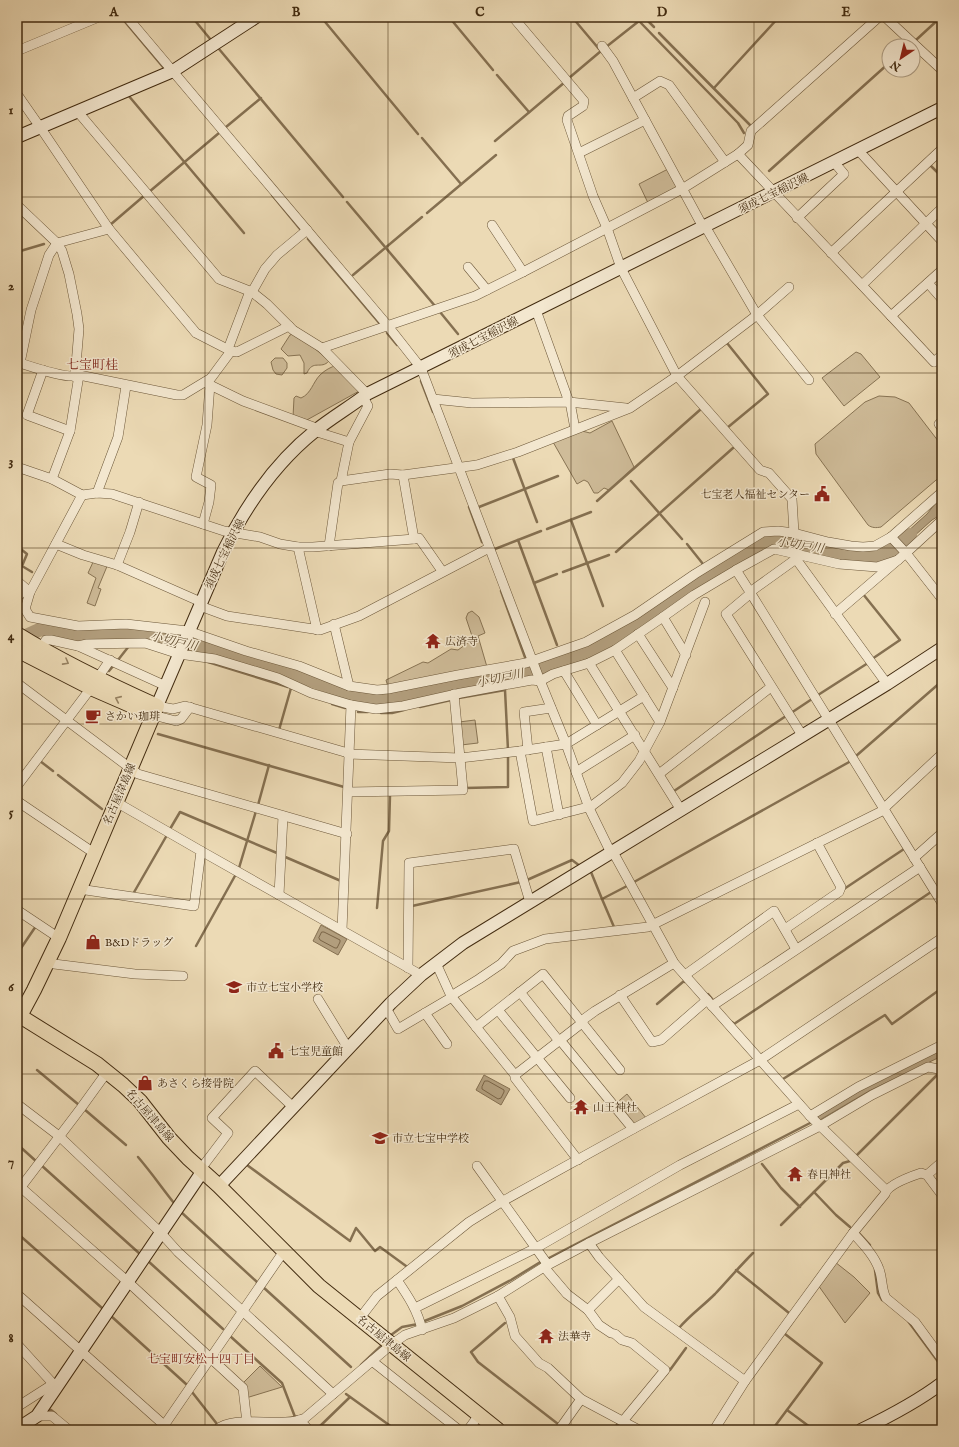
<svg xmlns="http://www.w3.org/2000/svg" width="959" height="1447" viewBox="0 0 959 1447" font-family="'IM FELL English','Noto Serif JP',serif">
  <style>
    .green { fill: #cfbc99; stroke: #887454 }
    .water { fill: #b29e7d; stroke: #857051 }
    .lines { fill: none; stroke-linecap: round; stroke-linejoin: round }
    .shore { stroke: #7a6446; stroke-width: 1 }
    .stream { stroke: #857051; stroke-width: 2.5 }
    .river { stroke: #b29e7d; stroke-width: 14 }
    .street-casing { stroke: #6c5739; stroke-width: 10 }
    .secondary-casing { stroke: #422b10; stroke-width: 14 }
    .primary-casing { stroke: #422b10; stroke-width: 16 }
    .street { stroke: #f3e7cf; stroke-width: 9 }
    .secondary { stroke: #f3e7cf; stroke-width: 12 }
    .primary { stroke: #ecdab5; stroke-width: 14 }
    .oneway { stroke: #978262 }
    .grid { fill: none; stroke: #422b10; stroke-width: 1; stroke-opacity: 0.55 }
    .labels { text-anchor: middle; stroke-width: 3; stroke-linejoin: round; paint-order: stroke }
    .street-label { font-size: 11px; fill: #422b10; stroke: #f3e7cf }
    .poi-label { font-size: 11px; fill: #422b10; stroke: #f3e7cf; text-anchor: start }
    .water-label { font-size: 12px; font-style: italic; fill: #5e482b; stroke: #f3e7cf }
    .neighbourhood-label { font-size: 12px; fill: #7a1f14; stroke: #f3e7cf }
    .quarter-label { font-size: 13px; fill: #7a1f14; stroke: #f3e7cf }
    .neatline { fill: none; stroke: #422b10; stroke-width: 1.5 }
    .grid-label { font-size: 13px; text-anchor: middle; font-weight: bold; fill: #422b10 }
  </style>
  <rect width="100%" height="100%" fill="#ecdab5"/>
  <filter id="stains"><feTurbulence type="fractalNoise" baseFrequency=".005" numOctaves="4"/><feColorMatrix values="0 0 0 0 .2 0 0 0 0 .09 0 0 0 0 .02 0 0 0 .5 -.17"/></filter>
  <radialGradient id="worn" r=".72"><stop offset=".6" stop-color="#630" stop-opacity="0"/><stop offset="1" stop-color="#630" stop-opacity=".3"/></radialGradient>
  <!-- green -->
  <g class="green">
    <polygon points="668,169 677,185 676,189 648,203 639,184"/>
    <path d="M293,334L312,346L329,361C321,370 313,359 307,373L304,374V363L300,355L288,356L281,349L290,335Z"/>
    <polygon points="856,352 861,354 880,377 844,406 822,378"/>
    <polygon points="275,358 283,358 287,363 287,368 282,375 276,374 273,370 271,362"/>
    <path d="M337,365L361,390L305,421L293,417L294,398L296,396L301,398C311,394 313,382 320,375C325,370 331,367 337,365Z"/>
    <path d="M879,396L895,397L909,403L942,446V475L881,527C876,528 872,528 868,525L816,454L815,444L865,402Z"/>
    <polygon points="612,421 634,467 609,490 604,488 598,493 594,493 588,482 584,480 577,484 553,442 582,431 590,433"/>
    <polygon points="94,560 108,564 98,588 101,589 95,606 87,603 96,578 88,573"/>
    <polygon points="472,611 479,617 485,633 478,636 487,667 388,687 386,680 423,662 428,663 451,649 458,650 473,639 466,618 468,613"/>
    <polygon points="475,720 478,743 461,745 459,722"/>
    <polygon points="627,1094 646,1118 632,1126 614,1105"/>
    <polygon points="835,1262 854,1277 870,1293 845,1323 818,1285"/>
    <polygon points="260,1366 282,1387 246,1398 242,1384"/>
  </g>
  <!-- water -->
  <g class="water">
    <polygon points="939,499 940,500 942,499 942,514 932,520 902,547 897,541 927,514"/>
    <polygon points="321,925 347,939 338,955 313,941"/>
    <polygon points="942,1050 942,1056 869,1091 818,1121 815,1118 867,1086"/>
    <polygon points="484,1075 510,1089 501,1105 476,1090"/>
  </g>
  <g class="lines">
    <!-- shore -->
    <g class="shore">
      <polygon points="322,932 324,932 340,940 340,942 337,948 335,948 320,940 319,938"/>
      <polygon points="485,1081 488,1081 504,1090 504,1092 501,1098 498,1099 482,1089 482,1087"/>
    </g>
    <!-- stream -->
    <g class="stream">
      <polyline points="121,17 163,67"/>
      <polyline points="192,17 211,40"/>
      <polyline points="321,17 418,134"/>
      <polyline points="449,17 493,70"/>
      <polyline points="572,17 599,49"/>
      <polyline points="644,17 654,27"/>
      <polyline points="659,33 751,126"/>
      <polyline points="916,40 941,17"/>
      <polyline points="908,46 909,46"/>
      <polyline points="606,47 639,21 738,123 744,133"/>
      <polyline points="219,49 343,197"/>
      <polyline points="497,75 529,112"/>
      <polyline points="569,78 601,51"/>
      <polyline points="714,88 779,17"/>
      <polyline points="128,95 244,233"/>
      <polyline points="226,127 261,98"/>
      <polyline points="422,138 461,184"/>
      <polyline points="495,141 565,82"/>
      <polyline points="930,165 942,177"/>
      <polyline points="769,171 889,63"/>
      <polyline points="149,192 219,133"/>
      <polyline points="272,195 300,229"/>
      <polyline points="347,202 435,306"/>
      <polyline points="427,213 496,155"/>
      <polyline points="111,226 110,225 145,195"/>
      <polyline points="308,239 380,324"/>
      <polyline points="17,252 44,244"/>
      <polyline points="353,275 422,217"/>
      <polyline points="440,312 458,334"/>
      <polyline points="387,333 397,345"/>
      <polyline points="725,344 727,343 768,394 727,428"/>
      <polyline points="421,381 433,412"/>
      <polyline points="513,458 537,522"/>
      <polyline points="631,481 682,539"/>
      <polyline points="597,501 701,409"/>
      <polyline points="469,507 482,542"/>
      <polyline points="479,507 558,476"/>
      <polyline points="571,520 603,606"/>
      <polyline points="547,529 591,512"/>
      <polyline points="518,540 557,645"/>
      <polyline points="687,544 703,564"/>
      <polyline points="17,546 27,554 22,566 32,572"/>
      <polyline points="495,549 541,531"/>
      <polyline points="616,552 733,448"/>
      <polyline points="563,572 609,555"/>
      <polyline points="534,583 557,574"/>
      <polyline points="501,591 526,660"/>
      <polyline points="863,594 900,640 872,659"/>
      <polyline points="129,638 132,633"/>
      <polyline points="118,660 129,646"/>
      <polyline points="208,662 288,687"/>
      <polyline points="109,671 114,665"/>
      <polyline points="295,680 296,675"/>
      <polyline points="818,695 868,663"/>
      <polyline points="459,698 505,690 508,750"/>
      <polyline points="332,704 345,708"/>
      <polyline points="420,707 451,700"/>
      <polyline points="358,712 368,712"/>
      <polyline points="381,713 392,713 404,710"/>
      <polyline points="791,713 812,699"/>
      <polyline points="279,730 291,688"/>
      <polyline points="158,734 344,787"/>
      <polyline points="856,756 942,681"/>
      <polyline points="40,761 53,771"/>
      <polyline points="58,775 102,809"/>
      <polyline points="465,788 508,787 508,756"/>
      <polyline points="674,791 786,716"/>
      <polyline points="258,805 269,765"/>
      <polyline points="170,829 180,812 277,853"/>
      <polyline points="283,856 341,881"/>
      <polyline points="239,868 256,811"/>
      <polyline points="591,872 602,899 627,886"/>
      <polyline points="527,880 572,860 580,866"/>
      <polyline points="634,882 851,761"/>
      <polyline points="937,887 942,884"/>
      <polyline points="844,889 904,849"/>
      <polyline points="133,894 167,835"/>
      <polyline points="602,899 614,927"/>
      <polyline points="938,904 942,911"/>
      <polyline points="412,906 521,882"/>
      <polyline points="377,908 383,841 389,831 390,795"/>
      <polyline points="196,946 236,874"/>
      <polyline points="17,954 36,926"/>
      <polyline points="708,994 713,1000"/>
      <polyline points="657,1004 684,981 685,982"/>
      <polyline points="732,1022 734,1024 931,892"/>
      <polyline points="941,1063 942,1063"/>
      <polyline points="37,1070 79,1105"/>
      <polyline points="783,1079 885,1015 892,1024 942,988"/>
      <polyline points="84,1109 126,1145"/>
      <polyline points="17,1144 37,1162"/>
      <polyline points="856,1156 937,1075"/>
      <path d="M138,1157C151,1172 162,1188 174,1203"/>
      <polyline points="762,1164 781,1188 800,1207"/>
      <polyline points="41,1165 140,1254"/>
      <polyline points="247,1165 350,1241 356,1228 375,1251 380,1247 406,1266"/>
      <polyline points="814,1192 836,1215 850,1227"/>
      <polyline points="181,1212 258,1283"/>
      <polyline points="781,1225 843,1163 850,1161"/>
      <polyline points="858,1232 870,1245 869,1246"/>
      <polyline points="17,1233 102,1308"/>
      <polyline points="547,1259 812,1122"/>
      <polyline points="148,1261 223,1329"/>
      <polyline points="736,1270 789,1313"/>
      <polyline points="875,1270 878,1293 882,1300"/>
      <polyline points="263,1287 351,1367"/>
      <polyline points="111,1316 186,1384"/>
      <polyline points="908,1321 942,1367"/>
      <polyline points="422,1322 462,1306 511,1280 542,1261"/>
      <polyline points="505,1323 471,1352 478,1362 558,1424"/>
      <path d="M679,1328C690,1315 703,1306 715,1294C728,1280 740,1266 753,1253"/>
      <polyline points="391,1335 402,1327 418,1324"/>
      <polyline points="230,1336 282,1383 295,1417"/>
      <polyline points="361,1365 381,1346"/>
      <polyline points="668,1368 670,1370 686,1348"/>
      <polyline points="192,1392 217,1424"/>
      <polyline points="346,1394 396,1430"/>
      <polyline points="46,1410 51,1410 56,1414"/>
      <polyline points="787,1410 814,1430"/>
      <polyline points="565,1429 566,1430"/>
      <polyline points="316,1430 350,1397"/>
      <polyline points="613,1430 619,1422"/>
      <polyline points="772,1430 822,1363 785,1334"/>
    </g>
    <!-- river -->
    <polyline class="river" points="17,640 41,629 81,636 132,633 171,639 276,668 359,697 374,699 392,699 447,687 521,674 540,670 590,651 612,639 691,587 767,541 783,540 820,550 865,557 882,554 892,550 910,535"/>
    <defs>
      <g id="street">
        <polyline points="127,17 388,326 421,368 539,678 566,744 589,808 611,853"/>
        <polyline points="513,17 584,101 583,106 568,116 567,120 593,196 607,228 621,268 677,376 760,470 769,473 792,499 794,533"/>
        <polyline points="885,17 942,70"/>
        <polyline points="602,46 613,61 703,227"/>
        <polyline points="17,51 99,17"/>
        <polyline points="17,94 40,127"/>
        <polyline points="633,98 660,81 669,85 725,162"/>
        <polyline points="78,112 219,279 252,292 267,304 293,330 322,348 367,394"/>
        <polyline points="40,127 109,229 196,333 231,351 237,352 289,326"/>
        <polyline points="858,150 942,241"/>
        <polyline points="579,153 645,120"/>
        <polyline points="738,154 891,316 942,270"/>
        <polyline points="17,205 57,243 62,251 69,274 77,314 79,329 75,377"/>
        <polyline points="797,218 844,174 834,162"/>
        <polyline points="492,225 523,272"/>
        <polyline points="705,226 757,315 809,380"/>
        <polyline points="831,253 942,149"/>
        <polyline points="468,267 487,290"/>
        <polyline points="928,283 942,299"/>
        <polyline points="862,285 942,208"/>
        <polyline points="252,292 265,269 277,255 307,230"/>
        <polyline points="536,310 569,402"/>
        <polyline points="891,316 934,362 942,355"/>
        <polyline points="322,348 475,296 523,272 682,189 738,154 748,145 751,131 879,17"/>
        <polyline points="228,349 250,291"/>
        <path d="M17,362C30,366 68,380 79,375L177,395H183L211,378L231,351"/>
        <polyline points="20,363 31,310 49,255 57,243 109,229"/>
        <polyline points="43,370 27,415 70,431"/>
        <polyline points="206,383 243,401 319,429"/>
        <polyline points="433,399 472,403 569,402 626,408"/>
        <polyline points="570,402 575,429"/>
        <polyline points="942,421 939,424 942,428"/>
        <polyline points="314,431 349,442 341,481 390,474 403,475 477,465 518,452 630,408 677,376 757,315 789,287"/>
        <polyline points="349,442 368,406 363,397"/>
        <polyline points="17,467 52,479 82,495 97,493 112,494 224,531 260,537 280,544 298,547 313,547 414,539 403,475"/>
        <polyline points="52,479 70,431 79,375"/>
        <polyline points="97,493 118,437 126,386"/>
        <polyline points="82,495 30,592 25,609 30,617 78,626 126,624 188,631 246,651 299,666 349,686 377,690 388,689 458,675 526,663 586,642 635,615 695,574 763,532 778,531 794,533 828,542 851,546 863,547 875,546 891,537 942,492"/>
        <polyline points="203,524 209,502 211,485 196,477 207,425 210,384"/>
        <polyline points="891,537 906,553 942,599"/>
        <polyline points="414,539 419,538 442,571"/>
        <polyline points="56,544 83,555 117,565 201,602"/>
        <polyline points="329,546 338,483 341,481"/>
        <polyline points="298,547 317,630"/>
        <polyline points="117,565 130,532 139,502"/>
        <polyline points="736,570 774,549 839,564 877,567 898,560"/>
        <polyline points="17,581 30,592"/>
        <polyline points="751,593 726,614 802,735"/>
        <polyline points="17,597 26,589"/>
        <polyline points="200,606 227,616 320,630 359,616 489,548"/>
        <polyline points="835,614 906,553 942,520"/>
        <polyline points="663,617 694,595 736,570 750,592"/>
        <polyline points="334,624 349,686"/>
        <polyline points="638,634 673,688"/>
        <polyline points="78,646 87,644 145,643 179,654 215,659 278,678 311,693 351,705 376,709 403,706 461,693 532,680 540,681 553,674 589,663 615,650 663,617 686,655"/>
        <polyline points="41,648 46,640 51,640 78,646 166,686"/>
        <polyline points="615,650 660,722"/>
        <polyline points="589,663 681,810"/>
        <polyline points="564,671 597,725"/>
        <polyline points="97,679 110,660"/>
        <polyline points="17,683 138,774 347,834"/>
        <polyline points="887,684 796,559 750,592 942,903"/>
        <polyline points="157,706 173,709 185,706 348,753"/>
        <polyline points="153,715 176,721 181,719 190,707"/>
        <polyline points="546,747 559,815"/>
        <polyline points="528,750 524,712 551,708"/>
        <polyline points="520,751 533,821 588,807"/>
        <polyline points="348,754 460,758 520,751 566,744 644,696"/>
        <polyline points="576,772 635,735"/>
        <polyline points="659,774 771,687"/>
        <polyline points="17,786 91,688"/>
        <polyline points="348,792 463,790 454,694"/>
        <polyline points="17,801 94,853"/>
        <polyline points="589,808 622,783 639,761 660,722 705,602"/>
        <polyline points="201,851 421,975"/>
        <polyline points="613,852 674,963 810,1116 886,1190"/>
        <polyline points="914,858 942,833"/>
        <polyline points="79,889 194,906 201,851 116,802"/>
        <polyline points="279,895 283,816"/>
        <polyline points="17,910 59,938"/>
        <polyline points="785,929 839,892 841,887 817,843"/>
        <polyline points="342,930 351,705"/>
        <polyline points="48,961 54,964 135,974 183,976"/>
        <polyline points="436,963 451,996 515,1075 515,1078 578,1160"/>
        <polyline points="408,968 409,863 514,849 530,902"/>
        <polyline points="685,975 774,911 796,949"/>
        <polyline points="520,992 559,1041"/>
        <polyline points="620,995 652,1042 661,1040 707,1000"/>
        <polyline points="451,996 479,979 501,964 513,951 545,939 648,927 880,812 942,754"/>
        <polyline points="318,999 348,1048"/>
        <polyline points="712,1006 920,867"/>
        <polyline points="386,1008 398,1029 452,997"/>
        <polyline points="498,1010 570,1098"/>
        <polyline points="425,1013 447,1044"/>
        <polyline points="476,1027 543,974 620,1070"/>
        <polyline points="560,1040 633,1129"/>
        <polyline points="515,1075 582,1023 584,1019 595,1011 674,963"/>
        <polyline points="17,1104 59,1136 160,1232 178,1252 333,1394"/>
        <polyline points="810,1116 858,1087 942,1045"/>
        <polyline points="477,1166 548,1265"/>
        <polyline points="200,1170 228,1133 212,1118 255,1071 293,1107"/>
        <polyline points="927,1175 942,1162"/>
        <polyline points="17,1184 127,1281 243,1388 247,1423"/>
        <polyline points="21,1187 81,1108 107,1072"/>
        <path d="M853,1233C863,1244 874,1255 879,1269C883,1279 881,1289 886,1298L915,1322L942,1359"/>
        <polyline points="589,1243 599,1257 644,1307 745,1381"/>
        <polyline points="544,1267 567,1294 588,1310 599,1325 611,1333 615,1334 622,1340 632,1343 665,1370 623,1421"/>
        <path d="M397,1280C408,1296 418,1311 422,1330"/>
        <polyline points="17,1294 164,1425"/>
        <polyline points="498,1296 510,1317 515,1336 539,1363 548,1368 581,1399 639,1430"/>
        <polyline points="415,1308 536,1248 680,1165 799,1104"/>
        <polyline points="588,1310 619,1279"/>
        <polyline points="360,1318 377,1296 469,1222 503,1201 633,1129 760,1060 942,938"/>
        <polyline points="17,1344 56,1387"/>
        <polyline points="372,1361 459,1430"/>
        <polyline points="17,1407 53,1384"/>
        <polyline points="37,1416 52,1416 69,1430"/>
        <polyline points="299,1420 309,1430"/>
        <polyline points="161,1430 284,1251"/>
        <path d="M216,1430C236,1413 280,1429 305,1418L392,1344L405,1335L454,1318L498,1296L544,1267L589,1243L820,1126L872,1095L928,1067L939,1069L942,1071"/>
        <polyline points="468,1430 479,1415"/>
        <polyline points="559,1430 581,1399"/>
        <path d="M714,1430L745,1381L853,1233L885,1194C888,1184 912,1176 921,1173L927,1175L942,1195"/>
      </g>
      <g id="secondary">
        <polyline points="17,137 173,71 256,17"/>
        <path d="M157,706L223,552C245,507 275,463 315,431C331,418 350,407 367,394L942,108"/>
        <polyline points="219,1186 391,1003 421,975 463,943 887,684 942,648"/>
        <polyline points="17,1429 37,1416 202,1172"/>
        <path d="M861,1430C890,1416 917,1402 942,1383"/>
      </g>
      <g id="primary">
        <path d="M17,634C62,662 108,684 157,706L59,938L34,990L20,1016L97,1064L123,1085L140,1101L169,1138L188,1158L219,1186L319,1286L498,1430"/>
        <polyline points="17,650 91,688 153,715"/>
      </g>
    </defs>
    <!-- street casing -->
    <use href="#street" class="street-casing"/>
    <!-- secondary casing -->
    <use href="#secondary" class="secondary-casing"/>
    <!-- primary casing -->
    <use href="#primary" class="primary-casing"/>
    <!-- street -->
    <use href="#street" class="street"/>
    <!-- secondary -->
    <use href="#secondary" class="secondary"/>
    <!-- primary -->
    <use href="#primary" class="primary"/>
  </g>
  <!-- one-way arrows -->
  <defs><path id="oneway-chevron" d="M-2-3.5L2.5 0L-2 3.5" fill="none" stroke-width="1.6" stroke-linecap="round" stroke-linejoin="round"/></defs>
  <g class="oneway">
    <use href="#oneway-chevron" transform="translate(66 662) rotate(29)"/>
    <use href="#oneway-chevron" transform="translate(118 699) rotate(-156)"/>
  </g>
  <!-- grid -->
  <path class="grid" d="M205,17V1430M388,17V1430M571,17V1430M754,17V1430M17,197H942M17,373H942M17,548H942M17,724H942M17,899H942M17,1074H942M17,1250H942"/>
  <!-- icons -->
  <defs>
    <symbol id="civic-bare" viewBox="-9 -9 18 18"><path d="M-.6-6.5H3V-4.5H.6V-3L4-1V1h2V6H-6V1h2V-1L-.6-3ZM-1.2 2.5V6h2.4V2.5Z" fill="#8f2418" stroke="#f3e7cf" stroke-width="2.5" paint-order="stroke"/></symbol>
    <symbol id="temple-bare" viewBox="-9 -9 18 18"><path d="M0-6L5-2H3V0L6.5 2.5H4V6H1.5V3h-3V6H-4V2.5H-6.5L-3 0V-2H-5Z" fill="#8f2418" stroke="#f3e7cf" stroke-width="2.5" paint-order="stroke"/></symbol>
    <symbol id="cafe-bare" viewBox="-9 -9 18 18"><path d="M-5.5-4.5H6V0H3Q3 3.5 0 3.5H-2.5Q-5.5 3.5-5.5 0ZM3-3.2v2h1.7v-2ZM-6 4.5H4V6H-6Z" fill="#8f2418" stroke="#f3e7cf" stroke-width="2.5" paint-order="stroke"/></symbol>
    <symbol id="shop-bare" viewBox="-9 -9 18 18"><path d="M-5-2.5h2.3a2.7 3.5 0 0 1 5.4 0H5L5.5 6h-11ZM-1.5-2.5h3a1.5 2.3 0 0 0-3 0Z" fill="#8f2418" stroke="#f3e7cf" stroke-width="2.5" paint-order="stroke"/></symbol>
    <symbol id="school-bare" viewBox="-9 -9 18 18"><path d="M0-5L7-2L0 1L-7-2ZM-4 1L0 2.5L4 1V4Q0 6-4 4Z" fill="#8f2418" stroke="#f3e7cf" stroke-width="2.5" paint-order="stroke"/></symbol>
  </defs>
  <g fill-rule="evenodd">
    <use href="#civic-bare" x="811" y="483" width="22" height="22"/>
    <use href="#temple-bare" x="422" y="630" width="22" height="22"/>
    <use href="#cafe-bare" x="82" y="705" width="22" height="22"/>
    <use href="#shop-bare" x="82" y="931" width="22" height="22"/>
    <use href="#school-bare" x="223" y="976" width="22" height="22"/>
    <use href="#civic-bare" x="265" y="1040" width="22" height="22"/>
    <use href="#shop-bare" x="134" y="1072" width="22" height="22"/>
    <use href="#temple-bare" x="570" y="1096" width="22" height="22"/>
    <use href="#school-bare" x="369" y="1127" width="22" height="22"/>
    <use href="#temple-bare" x="784" y="1163" width="22" height="22"/>
    <use href="#temple-bare" x="535" y="1325" width="22" height="22"/>
  </g>
  <g class="labels">
    <!-- street labels -->
    <g class="street-label">
      <text transform="translate(773 193) rotate(-26)" y="4">須成七宝稲沢線</text>
      <text transform="translate(483 337) rotate(-27)" y="4">須成七宝稲沢線</text>
      <text transform="translate(224 554) rotate(-64)" y="4">須成七宝稲沢線</text>
      <text transform="translate(119 794) rotate(-67)" y="4">名古屋津島線</text>
      <text transform="translate(150 1115) rotate(49)" y="4">名古屋津島線</text>
      <text transform="translate(384 1338) rotate(39)" y="4">名古屋津島線</text>
    </g>
    <!-- poi labels -->
    <g class="poi-label">
      <text x="810" y="498" text-anchor="end">七宝老人福祉センター</text>
      <text x="445" y="645">広済寺</text>
      <text x="105" y="720">さかい珈琲</text>
      <text x="105" y="946">B&amp;Dドラッグ</text>
      <text x="246" y="991">市立七宝小学校</text>
      <text x="288" y="1055">七宝児童館</text>
      <text x="157" y="1087">あさくら接骨院</text>
      <text x="593" y="1111">山王神社</text>
      <text x="392" y="1142">市立七宝中学校</text>
      <text x="807" y="1178">春日神社</text>
      <text x="558" y="1340">法華寺</text>
    </g>
    <!-- water labels -->
    <g class="water-label">
      <text transform="translate(800 545) rotate(9)" y="4">小切戸川</text>
      <text transform="translate(174 641) rotate(13)" y="4">小切戸川</text>
      <text transform="translate(500 678) rotate(-12)" y="4">小切戸川</text>
    </g>
    <!-- neighbourhood labels -->
    <g class="neighbourhood-label">
      <text x="201" y="1363">七宝町安松十四丁目</text>
    </g>
    <!-- quarter labels -->
    <g class="quarter-label">
      <text x="92" y="369">七宝町桂</text>
    </g>
  </g>
  <!-- margin -->
  <rect width="959" height="1447" fill="none" stroke="#ecdab5" stroke-width="44"/>
  <!-- north arrow -->
  <g transform="translate(901 58) rotate(215)"><circle r="19" fill="#f3e7cf" stroke="#ac9c83"/>
  <path d="M0-3L7 15L0 10L-7 15Z" fill="#8f2418"/>
  <text y="-6" font-size="11" font-weight="bold" text-anchor="middle" fill="#422b10">N</text>
  </g>
  <rect x="22" y="22" width="915" height="1403" class="neatline"/>
  <g class="grid-label">
    <text x="114" y="16">A</text>
    <text x="296" y="16">B</text>
    <text x="480" y="16">C</text>
    <text x="662" y="16">D</text>
    <text x="846" y="16">E</text>
    <text x="11" y="114">1</text>
    <text x="11" y="290">2</text>
    <text x="11" y="465">3</text>
    <text x="11" y="640">4</text>
    <text x="11" y="816">5</text>
    <text x="11" y="991">6</text>
    <text x="11" y="1166">7</text>
    <text x="11" y="1342">8</text>
  </g>
  <rect width="100%" height="100%" filter="url(#stains)"/>
  <rect width="100%" height="100%" fill="url(#worn)"/>
</svg>
